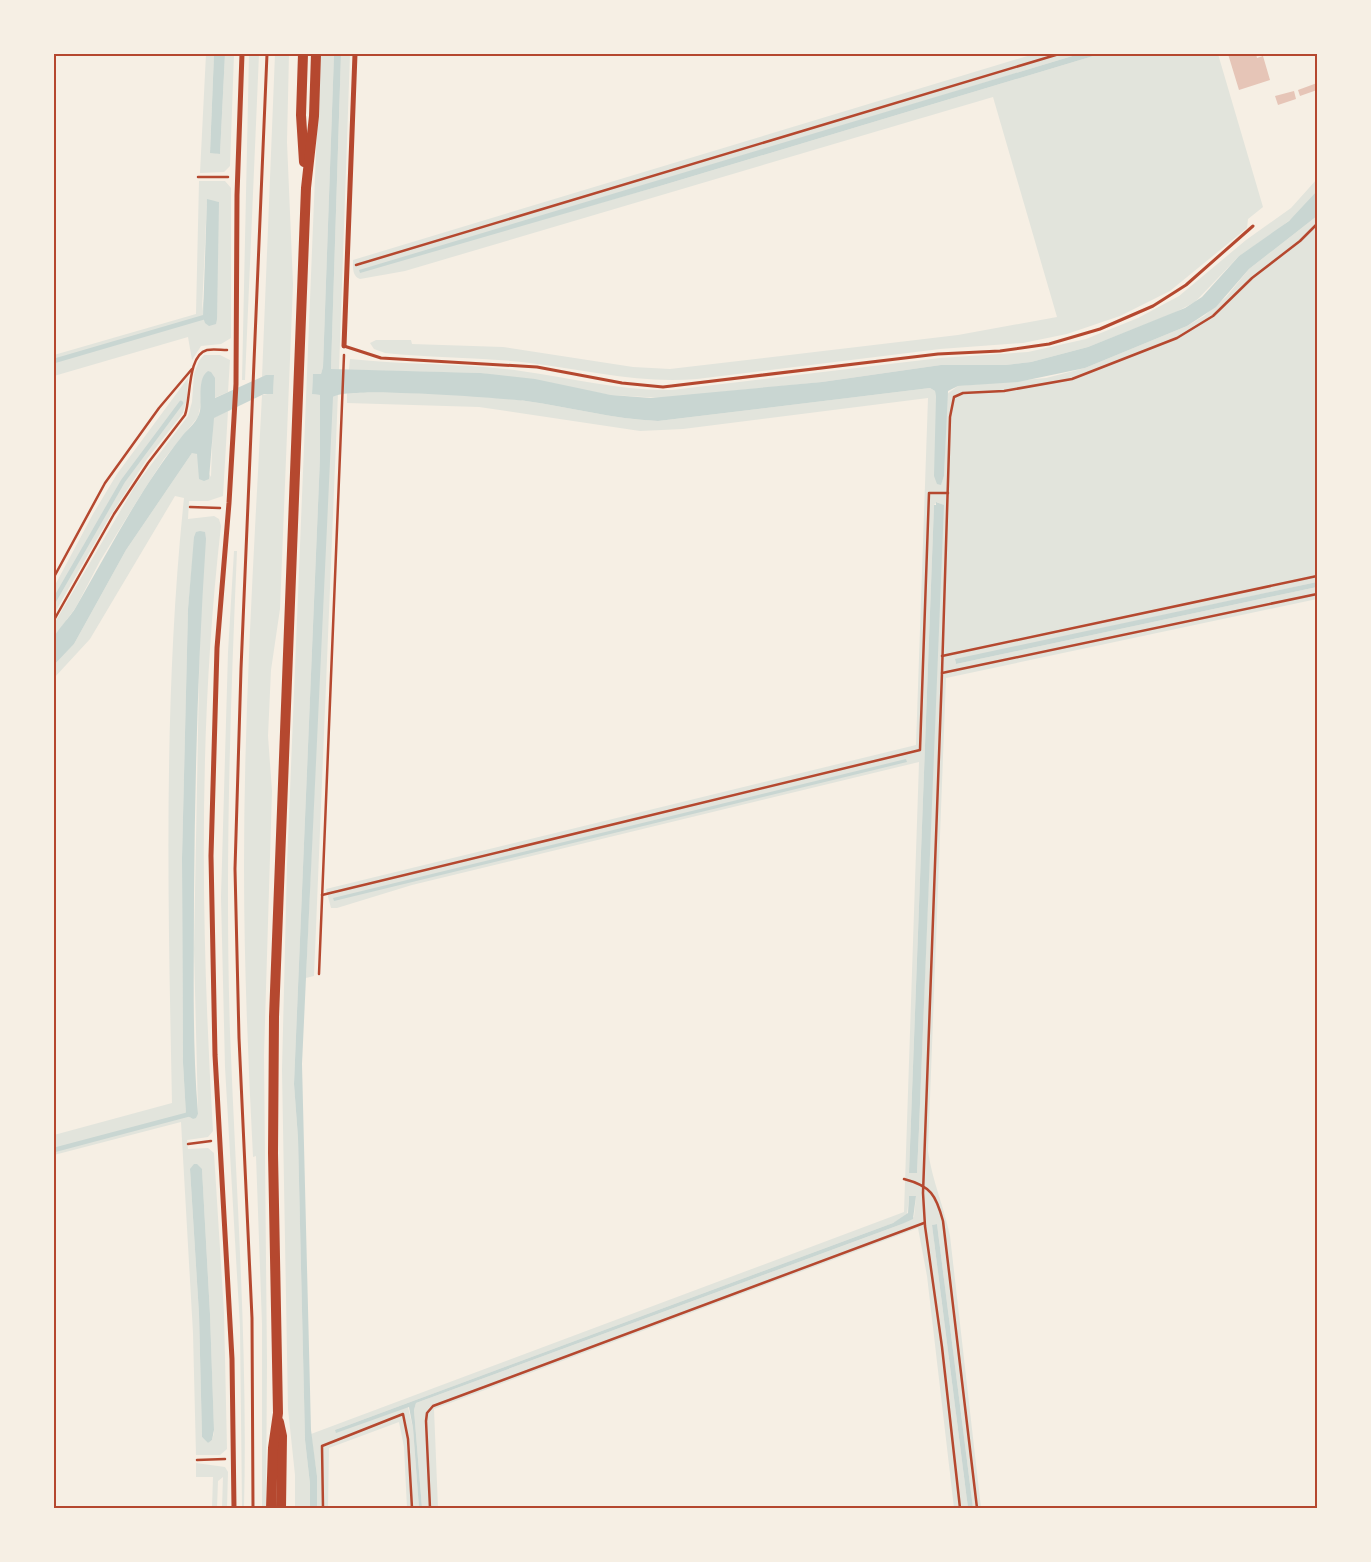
<svg xmlns="http://www.w3.org/2000/svg" width="1371" height="1562" viewBox="0 0 1371 1562" font-family="Signika,sans-serif">
  <style>
    .green { fill: #e2e4dc; fill-rule: evenodd }
    .water { fill: #c9d6d2 }
    .lines { fill: none; stroke-linecap: round; stroke-linejoin: round }
    .stream { stroke: #c9d6d2; stroke-width: 4.5 }
    .building { fill: #e6c5b7 }
    .path { stroke: #b5482f; stroke-width: 2.5 }
    .service { stroke: #b5482f; stroke-width: 3 }
    .minor { stroke: #b5482f; stroke-width: 5 }
    .primary { stroke: #b5482f; stroke-width: 10 }
    .neatline { fill: none; stroke: #b5482f; stroke-width: 2 }
  </style>
  <rect width="100%" height="100%" fill="#f6efe4"/>
  <!-- green -->
  <g class="green">
    <polygon points="206,54 214,54 210,152 220,154 225,54 234,54 230,166 224,172 200,173"/>
    <polygon points="249,54 259,54 245,380 242,380"/>
    <path d="M275,54H289L287,142L293,284L280,609L271,670L268,736L272,791L264,1055L267,1363L266,1508H262V1324L256,1156L253,1157C248,1060 244,963 244,866C244,709 254,552 262,395L273,393L274,375L262,377Z"/>
    <polygon points="320,54 334,54 323,367 321,374 313,375 312,394 320,395 320,457 294,1084 298,1138 305,1440 310,1484 310,1508 295,1508 295,1475 288,1409 282,1070 287,865"/>
    <polygon points="341,54 350,54 339,370 331,369"/>
    <path d="M1034,54H1079L360,271L660,186L1100,54H1218L1263,207L1248,219L1247,228L1170,291L1120,316L1067,334L1023,343L940,349L697,379C640,384 587,370 530,363C482,357 433,358 385,353L374,349L370,343L376,340H411L412,344L503,347L633,367L670,369L958,335L1057,317L993,97L405,271L360,279C352,276 353,267 353,260Z"/>
    <path d="M1317,179V191L1301,211L1276,231L1239,256L1195,302L1174,313L1088,347L1031,362L1006,365H941L822,382L663,398L611,395L481,373L349,370L350,359C407,365 464,363 521,371C571,378 621,391 672,390L940,358L1028,352L1086,339L1138,318L1179,296L1246,240L1291,208Z"/>
    <path d="M199,181H225L231,188V338L221,344L201,346L192,360L188,337L54,376V355L196,314ZM207,200L219,202L202,311Z"/>
    <path d="M1317,216V582L955,660L956,664L1317,587V599L946,678L928,1151C932,1180 944,1207 950,1236L981,1508H973L937,1224L932,1225L968,1508H954L927,1276L918,1228L434,1409L438,1508H422L414,1410L416,1403L902,1224L914,1217L916,1196H909L907,1215L893,1223L335,1430L408,1407L413,1428L419,1508H407L404,1447L399,1422L329,1448L328,1508H317V1476L311,1434L904,1212L919,762L412,885L337,908H331L326,889L916,745L928,398L683,429L640,431L479,407L347,403V393C406,392 468,393 526,401C570,407 613,419 658,421L930,388L935,391L936,397L937,480L941,484L944,476L947,394L958,386L1046,378L1085,368L1187,326L1204,316L1226,297L1249,269ZM937,502L943,505L919,1129L917,1173H909L934,505Z"/>
    <polygon points="204,355 220,355 230,360 228,392 214,398 215,378 202,380 201,403 198,417 164,459 140,496 100,561 76,607 54,637 54,624 135,486 188,416 192,402 194,374 199,361"/>
    <polygon points="188,378 187,399 183,413 147,459 109,518 54,614 54,587 93,514 117,474"/>
    <polygon points="338,393 314,976 306,978 331,402 333,397"/>
    <path d="M228,411L223,496L208,501H189L188,519L214,516L219,519L221,526C198,726 201,930 213,1131L208,1137L187,1140L188,1149L208,1148L214,1153L224,1313L227,1449L220,1455H196L193,1333L181,1122L54,1155V1135L172,1103C168,902 163,698 184,498L175,496L90,639L54,678V665L74,644L126,550L192,453H196L211,477L213,418ZM195,534L200,622L194,949L198,1114L193,1119L186,1115L183,1063L182,858L188,609ZM190,1169H202L210,1314L214,1433L212,1440L208,1443L202,1437L199,1314Z"/>
    <path d="M234,551H237C230,711 225,872 230,1032C236,1191 248,1349 244,1508H242L240,1327L225,1067L221,897L228,652Z"/>
    <polygon points="196,1463 225,1467 228,1472 227,1508 222,1508 223,1477 218,1481 217,1508 212,1508 213,1477 196,1477"/>
  </g>
  <!-- water -->
  <g class="water">
    <polygon points="214,54 225,54 220,154 210,153"/>
    <path d="M334,54H341L331,369L481,373L535,379L611,395L651,398L822,382L941,365H1006L1031,362L1088,347L1185,308L1202,297L1239,256L1289,221L1317,191V216L1249,269L1216,307L1187,326L1085,368L1018,382L958,386L948,391L944,476L941,485L937,484L934,476L936,397L935,391L930,388L658,421C613,419 570,407 526,401C502,398 344,386 333,397L302,1064L311,1430L317,1476V1508H310V1484L305,1440L298,1138L294,1084L320,457V395L312,394L313,374H321L323,367Z"/>
    <polygon points="1079,54 1100,54 660,186 360,273 359,270"/>
    <polygon points="207,199 219,202 217,319 216,324 209,326 205,323 203,317"/>
    <path d="M208,371L211,372L215,378V398L266,375H274L273,394H264L214,418L209,479L204,481L199,479L197,454L192,453L126,550L74,644L54,665C54,657 52,646 54,638C56,631 71,616 76,607C110,548 140,489 183,435C189,428 198,421 200,411C202,400 197,378 208,371Z"/>
    <polygon points="936,502 944,505 919,1129 917,1173 909,1173 934,505 936,505"/>
    <path d="M200,531L205,532L206,539C198,658 195,776 194,894C194,967 192,1041 198,1114L196,1118L193,1119L186,1115L183,1063L182,858L188,609L194,537L196,532Z"/>
    <polygon points="1317,582 1317,587 956,664 955,659"/>
    <polygon points="906,759 907,762 334,901 333,898"/>
    <polygon points="194,1164 197,1164 202,1169 210,1314 214,1430 212,1440 208,1443 202,1437 199,1314 190,1169"/>
    <polygon points="909,1196 916,1196 913,1219 902,1224 416,1403 414,1410 422,1508 419,1508 413,1428 409,1407 336,1433 335,1430 893,1223 908,1213"/>
    <polygon points="937,1224 973,1508 968,1508 932,1225"/>
  </g>
  <g class="lines">
    <!-- stream -->
    <g class="stream">
      <polyline points="54,361 208,316"/>
      <polyline points="54,601 123,481 181,403"/>
      <polyline points="54,1150 190,1114"/>
    </g>
  </g>
  <!-- building -->
  <g class="building">
    <polygon points="1228,54 1256,54 1257,58 1263,56 1270,80 1239,90"/>
    <polygon points="1317,83 1317,90 1300,96 1298,90"/>
    <polygon points="1294,91 1296,99 1278,105 1275,96"/>
  </g>
  <g class="lines">
    <!-- path -->
    <g class="path">
      <polyline points="198,177 228,177"/>
      <polyline points="356,265 1059,54"/>
      <polyline points="190,507 220,508"/>
      <polyline points="54,577 105,483 159,408 192,369"/>
      <path d="M54,620L114,514L148,463L185,415C191,400 187,355 207,350C213,349 221,350 227,350"/>
      <polyline points="942,656 1317,576"/>
      <polyline points="942,673 950,417 954,397 963,393 1004,391 1072,379 1177,338 1213,316 1252,278 1300,241 1317,224"/>
      <polyline points="322,895 920,750 929,493 948,493"/>
      <polyline points="319,974 344,355"/>
      <polyline points="188,1144 211,1141"/>
      <path d="M904,1179C931,1186 936,1195 943,1221L977,1508"/>
      <polyline points="197,1460 225,1459"/>
      <polyline points="323,1508 322,1446 403,1414 408,1439 412,1508"/>
      <polyline points="430,1508 426,1421 427,1413 433,1406 924,1223"/>
      <polyline points="960,1508 942,1347 925,1226 923,1193 942,673 1317,594"/>
    </g>
    <!-- service -->
    <g class="service">
      <polyline points="344,346 381,358 537,367 622,383 663,387 938,354 1000,351 1049,344 1100,329 1153,306 1186,285 1253,226"/>
      <polyline points="253,1508 252,1318 239,1038 235,869 241,669 267,54"/>
    </g>
    <!-- minor -->
    <g class="minor">
      <polyline points="344,346 355,54"/>
      <polyline points="234,1508 232,1359 215,1055 211,856 217,648 229,503 236,384 237,195 242,54"/>
    </g>
    <!-- primary -->
    <g class="primary">
      <polyline points="303,54 301,115 304,162"/>
      <polyline points="279,1422 282,1436 281,1508"/>
      <polyline points="271,1508 273,1448 278,1413 273,1153 274,1017 306,188 314,116 316,54"/>
    </g>
  </g>
  <!-- border -->
  <rect width="1371" height="1562" fill="none" stroke="#f6efe4" stroke-width="110"/>
  <rect x="55" y="55" width="1261" height="1452" class="neatline"/>
</svg>
